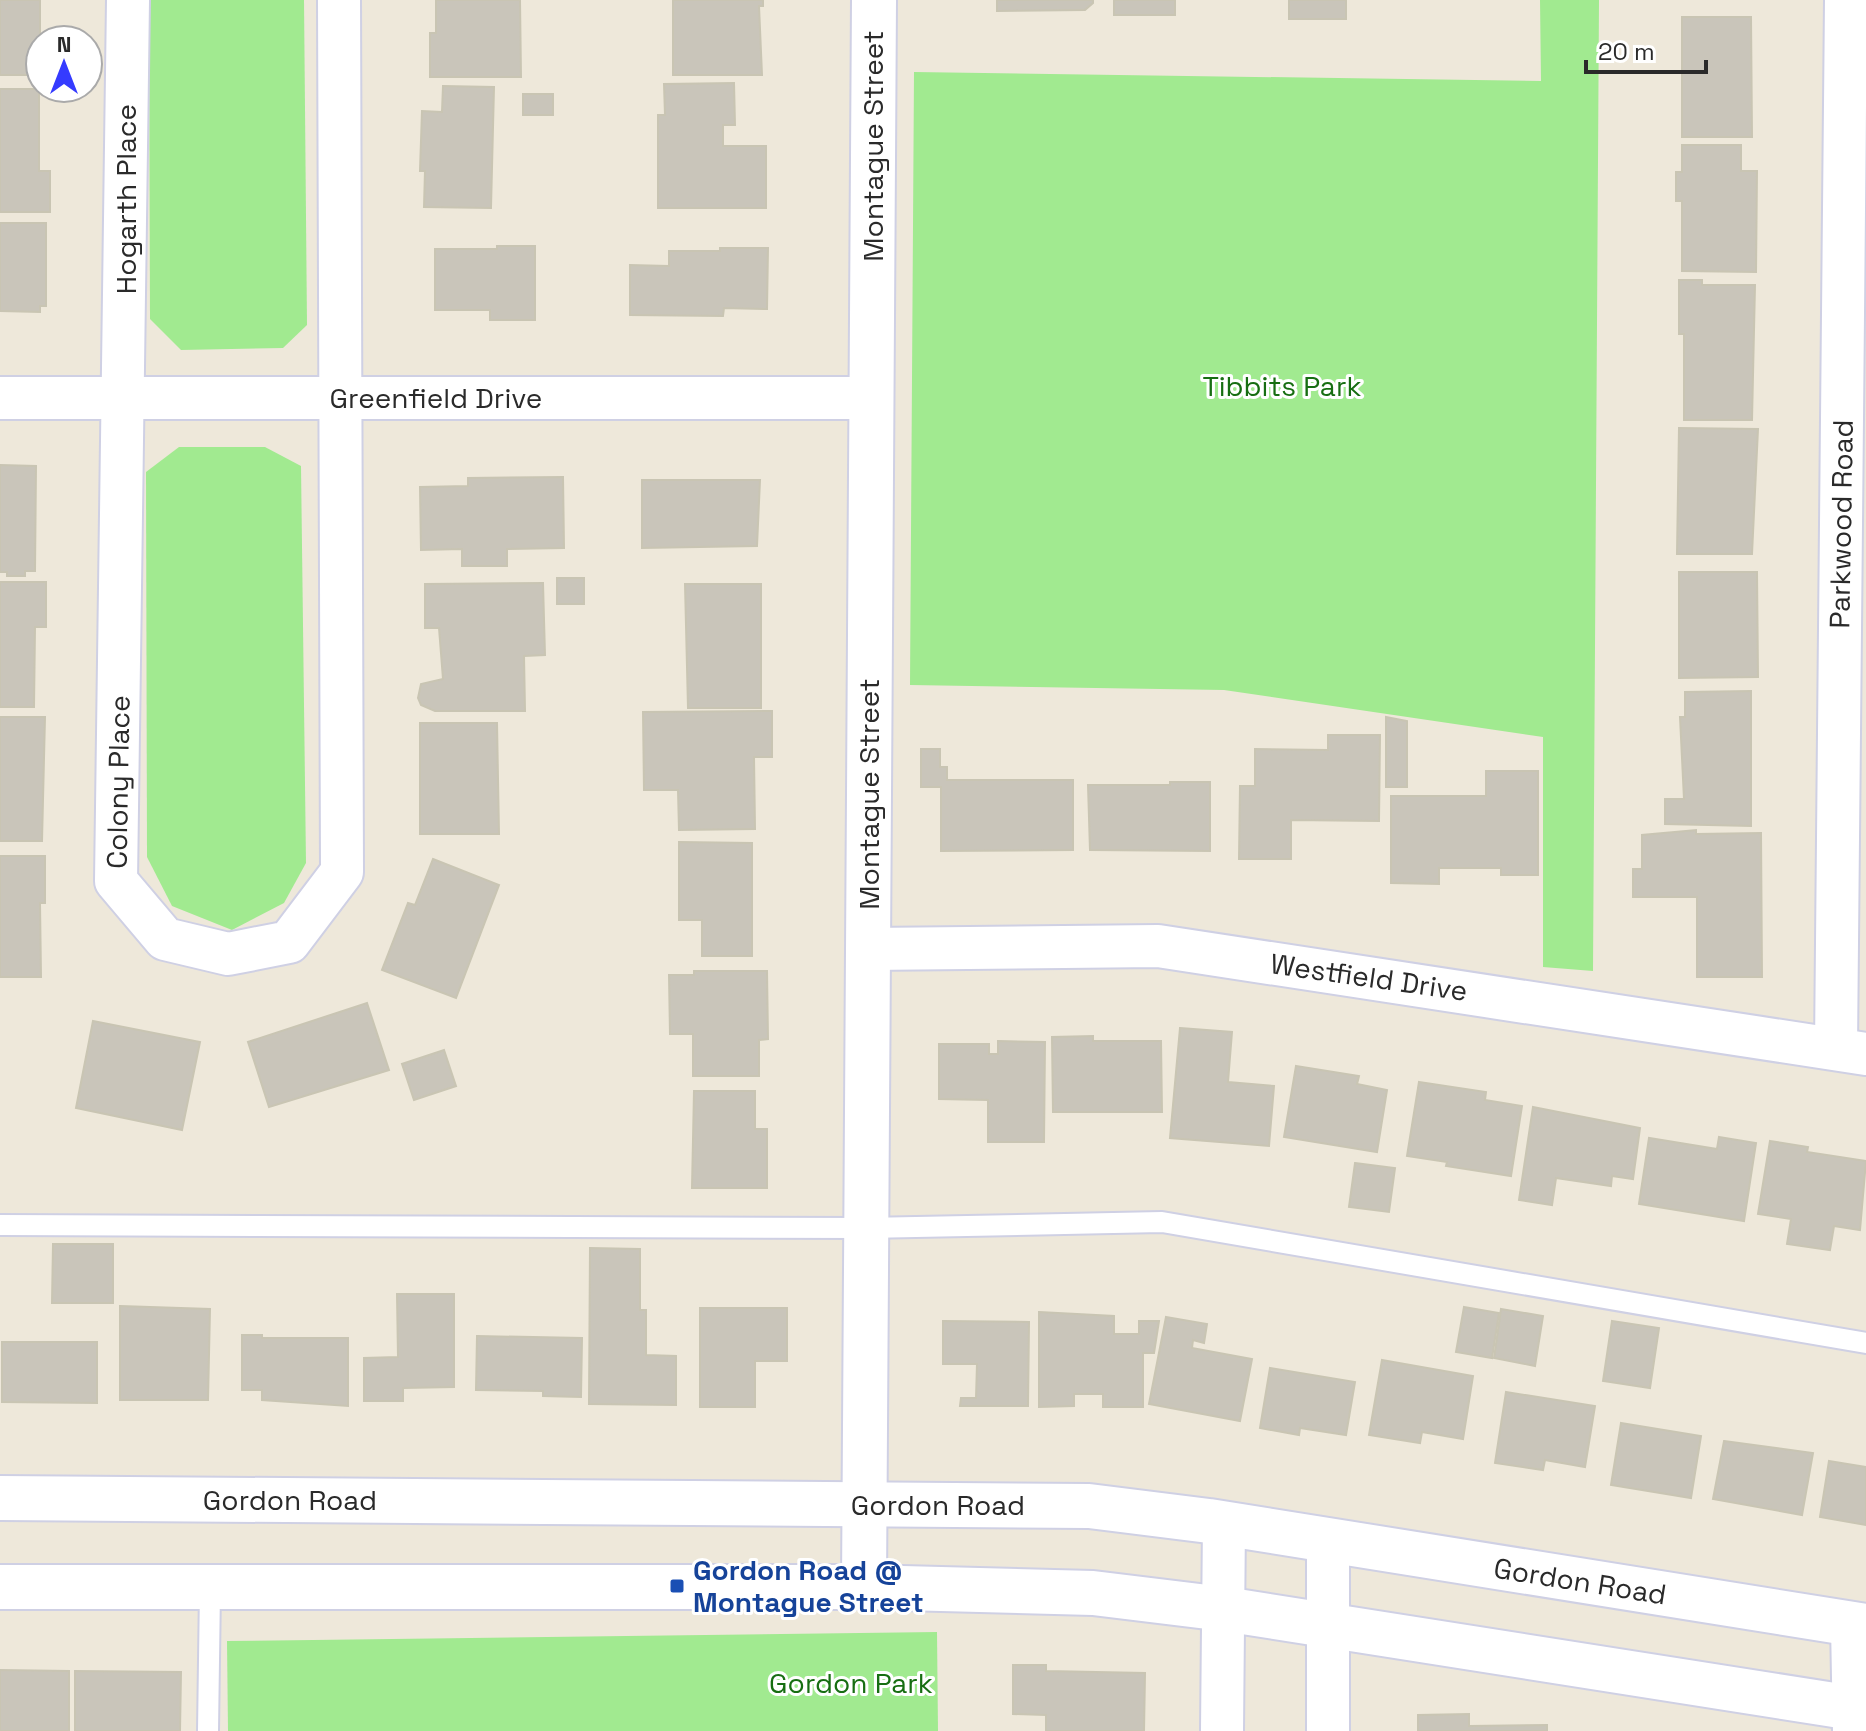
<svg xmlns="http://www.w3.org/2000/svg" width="1866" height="1731" viewBox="0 0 1866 1731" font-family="'Space Grotesk',sans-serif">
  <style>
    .green { fill: #a1ea90 }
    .building { fill: #c9c5ba; stroke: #c9c5b3; stroke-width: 2 }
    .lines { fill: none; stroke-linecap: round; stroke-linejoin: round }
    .lane-casing { stroke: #cfd0e4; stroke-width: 24 }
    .street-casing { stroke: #cfd0e4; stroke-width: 46 }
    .secondary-casing { stroke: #cfd0e4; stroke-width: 48 }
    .lane { stroke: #fff; stroke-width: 20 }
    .street { stroke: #fff; stroke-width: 42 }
    .secondary { stroke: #fff; stroke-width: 44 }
    .transit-dot { fill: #1a4fb4; stroke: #fff; stroke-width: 3 }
    .labels { text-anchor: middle; stroke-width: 6; stroke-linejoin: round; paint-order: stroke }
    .street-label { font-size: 28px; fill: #2a2a2a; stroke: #fff }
    .park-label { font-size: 28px; fill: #176e12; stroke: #fff }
    .transit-label { font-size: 28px; font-weight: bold; fill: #164399; stroke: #fff; text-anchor: start }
  </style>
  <rect width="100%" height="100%" fill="#eee8da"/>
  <!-- green -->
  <g class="green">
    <polygon points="149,0 304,0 307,325 283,348 181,350 150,319"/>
    <polygon points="1540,0 1599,0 1593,971 1543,967 1543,737 1224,690 910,685 914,72 1541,81"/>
    <polygon points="179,447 265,447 301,466 306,863 284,903 232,930 172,906 147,857 146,472"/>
    <polygon points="937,1632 938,1731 228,1731 227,1641"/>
  </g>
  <!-- building -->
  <g class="building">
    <rect x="0" y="0" width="40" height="75"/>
    <polygon points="436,0 520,0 521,77 430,77 430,33 436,33"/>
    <polygon points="673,0 763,0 763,6 759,6 762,75 673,75"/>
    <polygon points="997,0 1093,0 1093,3 1085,10 997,11"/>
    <rect x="1114" y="0" width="61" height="15"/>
    <rect x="1289" y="0" width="57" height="19"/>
    <polygon points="1682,17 1751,17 1752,137 1682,137"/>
    <polygon points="734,83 735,125 723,125 723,146 766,146 766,208 658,208 658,115 665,115 664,84"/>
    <polygon points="443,86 494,87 491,208 424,207 425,171 420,171 422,111 442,112"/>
    <polygon points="0,89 39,89 39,171 50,171 50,212 0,212"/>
    <rect x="523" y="94" width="30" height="21"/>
    <polygon points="1682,145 1741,145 1741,171 1757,171 1756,272 1682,271 1682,201 1676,201 1676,172 1682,172"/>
    <polygon points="0,223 46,223 46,306 40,306 40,312 0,311"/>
    <polygon points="497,246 535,246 535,320 490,320 490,310 435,310 435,249 497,249"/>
    <polygon points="720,248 768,248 767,309 724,308 723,316 630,315 630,265 669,266 669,251 720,251"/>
    <polygon points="1679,280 1702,280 1702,285 1755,285 1752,420 1684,420 1684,334 1679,334"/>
    <polygon points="1679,428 1758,429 1752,554 1677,554"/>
    <polygon points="0,465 36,466 35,571 25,571 25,576 7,576 7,572 0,572"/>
    <polygon points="563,477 564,548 507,549 507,566 462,566 462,549 421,550 420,487 468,486 468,478"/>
    <polygon points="642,480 760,480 757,546 642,548"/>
    <polygon points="1679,572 1757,572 1758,677 1679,678"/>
    <rect x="557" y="578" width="27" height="26"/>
    <polygon points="0,582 46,582 46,627 35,627 34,707 0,707"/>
    <polygon points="543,583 545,655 524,656 525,711 435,711 421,705 418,698 421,684 443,679 439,628 425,628 425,584"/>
    <polygon points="685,584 761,584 761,708 688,708"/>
    <polygon points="1751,691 1751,826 1665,824 1665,799 1684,799 1680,717 1685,717 1685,692"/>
    <polygon points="772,711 772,757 754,757 755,829 679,830 678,790 644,790 643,712"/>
    <polygon points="0,717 45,717 42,841 0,841"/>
    <polygon points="1386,717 1407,721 1407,787 1386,787"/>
    <polygon points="420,723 497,723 499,834 420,834"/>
    <polygon points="1328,735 1380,735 1379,821 1291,820 1291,859 1239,859 1240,786 1255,786 1255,749 1328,750"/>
    <polygon points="921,749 940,749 940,767 947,767 947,780 1073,780 1073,850 941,851 941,787 921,787"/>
    <polygon points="1486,771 1538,771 1538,875 1501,875 1501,868 1439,868 1439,884 1391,883 1391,796 1486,796"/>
    <polygon points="1170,782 1210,782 1210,851 1090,850 1088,785 1170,785"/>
    <polygon points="1696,830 1696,834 1761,833 1762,977 1697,977 1697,897 1633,897 1633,869 1642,869 1642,835"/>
    <polygon points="679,842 752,843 752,956 702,956 702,920 679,920"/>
    <polygon points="0,856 45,856 45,903 40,903 41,977 0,977"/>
    <polygon points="433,859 499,885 456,998 382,970 408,903 415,905"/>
    <polygon points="694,971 767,971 768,1039 759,1040 759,1076 693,1076 693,1034 670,1034 669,975 694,975"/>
    <polygon points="367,1003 389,1070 269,1107 248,1042"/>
    <polygon points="93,1021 200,1042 182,1130 76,1108"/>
    <polygon points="1180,1028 1232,1032 1228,1082 1274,1086 1269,1146 1170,1138"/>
    <polygon points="1093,1036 1093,1041 1161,1041 1162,1112 1053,1112 1052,1037"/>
    <polygon points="998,1041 1045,1042 1044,1142 988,1142 988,1100 939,1099 939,1044 989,1044 989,1054 998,1054"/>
    <polygon points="444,1050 456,1086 414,1100 402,1064"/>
    <polygon points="1296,1066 1359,1076 1357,1084 1387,1090 1377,1152 1284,1137"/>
    <polygon points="1419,1082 1486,1092 1485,1100 1522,1106 1511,1176 1446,1166 1447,1162 1407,1156"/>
    <polygon points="694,1091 755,1091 755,1129 767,1129 767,1188 692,1188"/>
    <polygon points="1533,1107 1640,1128 1633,1179 1612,1176 1611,1186 1556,1178 1552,1205 1519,1200"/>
    <polygon points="1719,1137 1756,1143 1744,1221 1639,1204 1649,1138 1717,1149"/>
    <polygon points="1770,1141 1808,1147 1807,1152 1866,1161 1860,1230 1834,1226 1830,1250 1787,1244 1791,1219 1758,1214"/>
    <polygon points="1355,1163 1395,1168 1389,1212 1349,1207"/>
    <polygon points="53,1244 113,1244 113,1303 52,1303"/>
    <polygon points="590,1248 640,1249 640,1310 646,1310 646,1355 676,1356 676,1405 589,1404"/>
    <polygon points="397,1294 454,1294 454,1387 403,1388 403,1401 364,1401 364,1358 398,1357"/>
    <polygon points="120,1306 210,1309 208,1400 120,1400"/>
    <polygon points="1464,1307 1499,1313 1492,1358 1456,1352"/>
    <polygon points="700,1308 787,1308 787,1361 755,1361 755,1407 700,1407"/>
    <polygon points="1501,1309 1543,1316 1535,1366 1494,1358"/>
    <polygon points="1039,1312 1114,1316 1114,1334 1139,1334 1139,1321 1159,1321 1154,1353 1143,1353 1143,1407 1103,1407 1103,1394 1074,1394 1074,1406 1039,1407"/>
    <polygon points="1166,1317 1207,1324 1204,1343 1193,1340 1192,1348 1252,1359 1240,1421 1149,1404"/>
    <polygon points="943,1321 1029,1322 1028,1406 960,1406 961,1398 976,1398 977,1364 943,1364"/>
    <polygon points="1612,1321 1659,1328 1650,1388 1603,1381"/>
    <polygon points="242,1335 262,1335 262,1338 348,1338 348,1406 262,1400 262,1390 242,1390"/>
    <polygon points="477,1336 582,1338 581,1397 543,1396 543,1391 476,1390"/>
    <polygon points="2,1342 97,1342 97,1403 2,1402"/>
    <polygon points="1382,1360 1473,1376 1463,1439 1422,1432 1420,1443 1369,1435"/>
    <polygon points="1270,1368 1355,1382 1346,1435 1300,1428 1299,1435 1260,1428"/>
    <polygon points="1506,1392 1595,1406 1585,1467 1545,1460 1543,1470 1495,1463"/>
    <polygon points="1621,1423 1701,1436 1691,1498 1611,1485"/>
    <polygon points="1724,1441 1813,1453 1802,1515 1713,1499"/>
    <polygon points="1829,1461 1866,1467 1866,1525 1820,1517"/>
    <polygon points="1013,1665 1046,1665 1046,1671 1145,1673 1144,1731 1046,1731 1046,1715 1013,1714"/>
    <polygon points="0,1670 69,1671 69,1731 0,1731"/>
    <polygon points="75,1671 181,1672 180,1731 75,1731"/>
    <polygon points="1469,1714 1469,1726 1547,1725 1547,1731 1418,1731 1418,1715"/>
  </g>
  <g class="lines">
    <defs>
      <g id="lane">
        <polyline points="0,1225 865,1228 1162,1222 1866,1343"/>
        <polyline points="208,1731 210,1589"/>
      </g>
      <g id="street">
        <polyline points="128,0 116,881 165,939 228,954 289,942 342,872 339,0"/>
        <polyline points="0,398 871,398"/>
        <polyline points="868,949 1158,946 1866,1054"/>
        <polyline points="1836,1048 1846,0"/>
        <polyline points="1328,1541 1328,1731"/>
        <polyline points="1852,1624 1854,1731"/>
        <polyline points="1222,1731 1224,1523"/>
      </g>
      <g id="secondary">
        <polyline points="0,1498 1089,1506 1209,1521 1866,1626"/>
        <polyline points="0,1587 864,1587 1093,1593 1224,1609 1866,1710"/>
        <polyline points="864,1587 874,0"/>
      </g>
    </defs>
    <!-- lane casing -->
    <use href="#lane" class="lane-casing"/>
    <!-- street casing -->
    <use href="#street" class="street-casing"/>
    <!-- secondary casing -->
    <use href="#secondary" class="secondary-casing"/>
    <!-- lane -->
    <use href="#lane" class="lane"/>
    <!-- street -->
    <use href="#street" class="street"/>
    <!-- secondary -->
    <use href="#secondary" class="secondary"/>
  </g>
  <!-- markers -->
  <rect class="transit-dot" x="669" y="1578" width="16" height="16" rx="4"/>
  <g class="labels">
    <!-- street labels -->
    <g class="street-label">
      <text transform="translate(873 146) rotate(-90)" y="10">Montague Street</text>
      <text transform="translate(126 199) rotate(-90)" y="10">Hogarth Place</text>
      <text x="436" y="408">Greenfield Drive</text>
      <text transform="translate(1841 524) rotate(-89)" y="10">Parkwood Road</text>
      <text transform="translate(118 782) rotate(-89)" y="10">Colony Place</text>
      <text transform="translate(869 794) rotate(-90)" y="10">Montague Street</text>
      <text transform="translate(1369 977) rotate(8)" y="10">Westfield Drive</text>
      <text x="290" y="1510">Gordon Road</text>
      <text x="938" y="1515">Gordon Road</text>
      <text transform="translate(1580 1581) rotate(9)" y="10">Gordon Road</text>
    </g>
    <!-- park labels -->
    <g class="park-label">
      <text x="1282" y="396">Tibbits Park</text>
      <text x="851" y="1693">Gordon Park</text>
    </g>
    <!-- transit labels -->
    <g class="transit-label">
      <text x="693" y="1580">Gordon Road @<tspan x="693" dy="32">Montague Street</tspan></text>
    </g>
  </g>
  <!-- north arrow -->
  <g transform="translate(64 64)"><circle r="38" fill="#ffffff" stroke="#aaaaaa" stroke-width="2"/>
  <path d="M0-6L14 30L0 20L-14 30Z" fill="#353bff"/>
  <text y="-12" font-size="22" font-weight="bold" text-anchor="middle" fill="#2a2a2a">N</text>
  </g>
  <!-- scale -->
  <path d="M1586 60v12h120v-12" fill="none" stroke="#2a2a2a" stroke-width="4"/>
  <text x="1598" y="60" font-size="24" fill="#2a2a2a" stroke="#ffffff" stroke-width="6" paint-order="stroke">20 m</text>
</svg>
